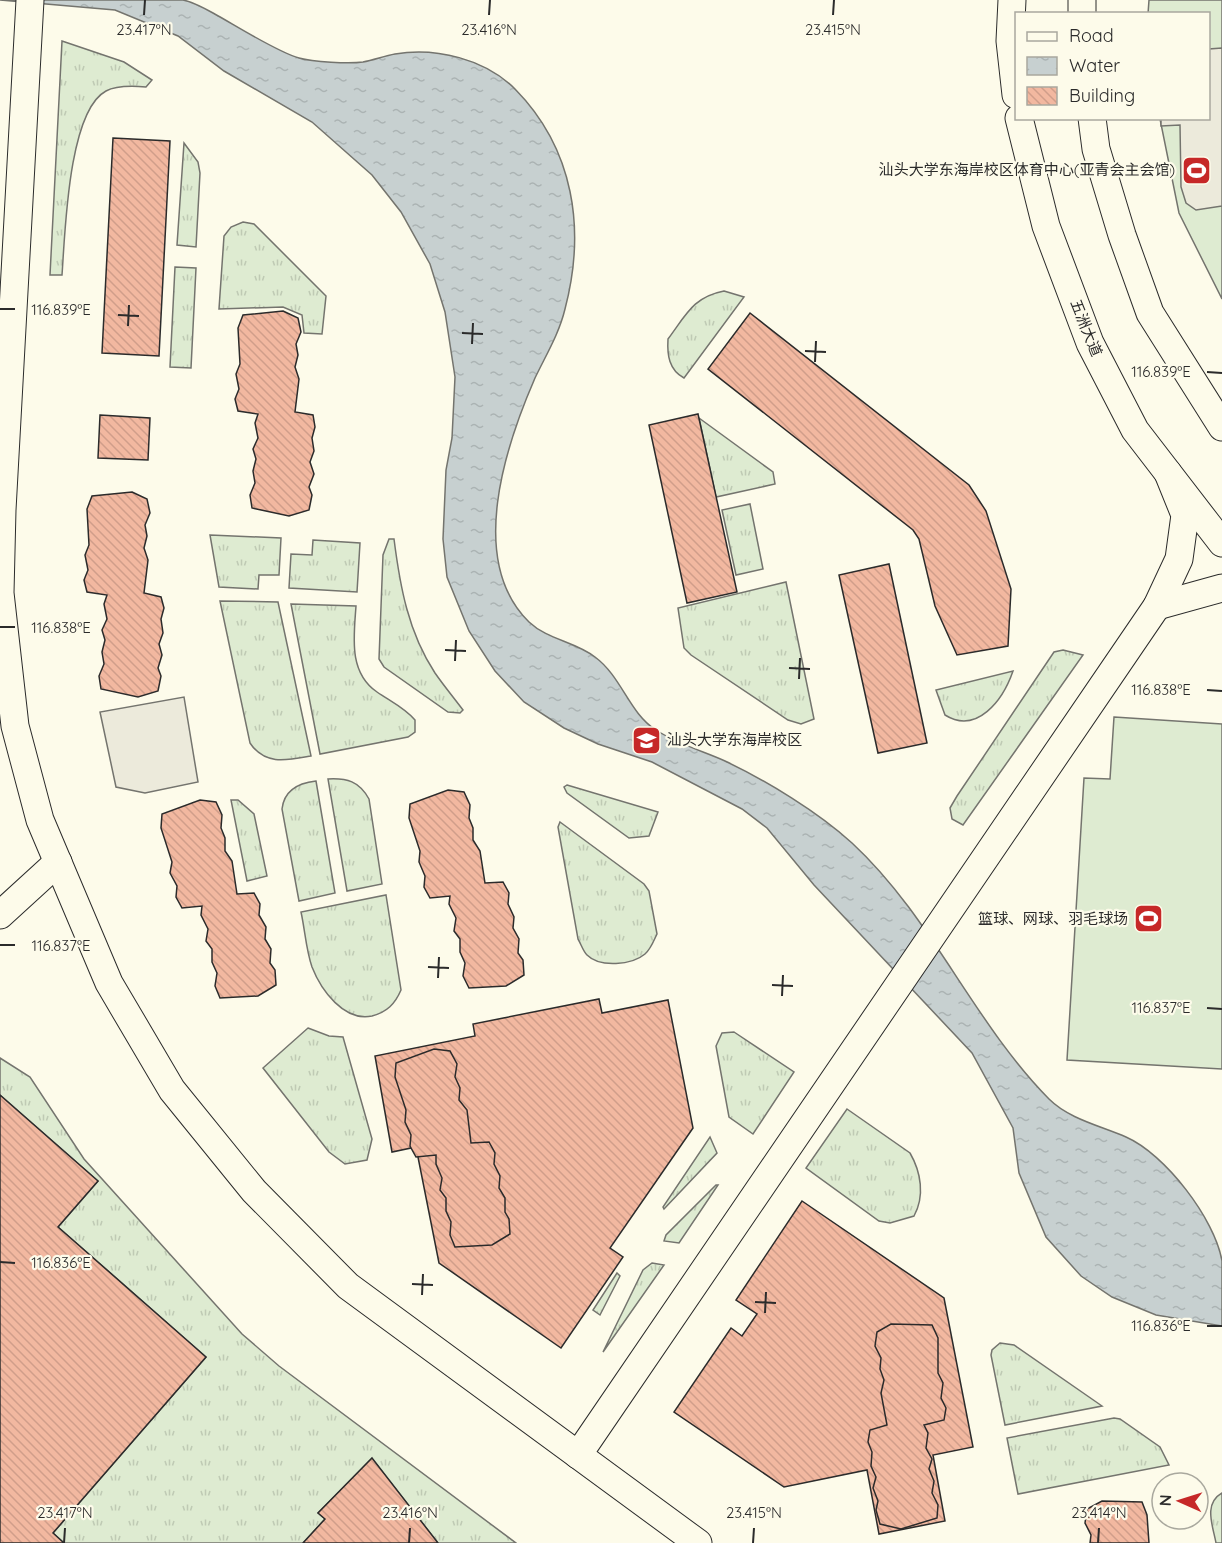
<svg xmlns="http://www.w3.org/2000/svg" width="1222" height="1543" viewBox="0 0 1222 1543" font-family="Quicksand,'Noto Sans SC',sans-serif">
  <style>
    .grass { fill: url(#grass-tufts); stroke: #74746e; stroke-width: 1.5 }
    .pitch { fill: #deebd1; stroke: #74746e; stroke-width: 1.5 }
    .parking { fill: #eceadb; stroke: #74746e; stroke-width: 1.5 }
    .water { fill: url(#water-ripples); stroke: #74746e; stroke-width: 1.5 }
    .building { fill: url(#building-back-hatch); stroke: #2b2b2b; stroke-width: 1.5 }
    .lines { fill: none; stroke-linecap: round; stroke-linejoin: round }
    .secondary-casing { stroke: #2b2b2b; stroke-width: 29 }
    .secondary { stroke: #fdfbea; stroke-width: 27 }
    .ticks { fill: none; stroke: #2b2b2b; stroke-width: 2 }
    .labels { text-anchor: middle; stroke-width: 4.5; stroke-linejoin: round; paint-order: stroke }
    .poi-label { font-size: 15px; fill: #2b2b2b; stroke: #fdfbea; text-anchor: end }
    .street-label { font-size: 15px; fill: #2b2b2b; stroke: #fdfbea }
    .ticks-label { font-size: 15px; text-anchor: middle; fill: #2b2b2b; stroke: #fdfbea; stroke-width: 4.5; stroke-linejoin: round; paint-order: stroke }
  </style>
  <defs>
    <pattern id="grass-tufts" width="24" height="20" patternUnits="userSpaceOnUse" patternTransform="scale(1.5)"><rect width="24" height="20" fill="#deebd1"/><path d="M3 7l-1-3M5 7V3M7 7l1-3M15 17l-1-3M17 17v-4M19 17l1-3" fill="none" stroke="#bfcab4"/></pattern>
    <pattern id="water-ripples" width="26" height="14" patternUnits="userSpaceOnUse" patternTransform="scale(1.5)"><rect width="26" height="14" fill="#c7d0d0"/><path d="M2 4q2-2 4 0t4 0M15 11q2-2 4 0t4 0" fill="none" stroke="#abb3b3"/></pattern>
    <pattern id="building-back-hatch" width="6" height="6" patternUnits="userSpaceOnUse" patternTransform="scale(1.5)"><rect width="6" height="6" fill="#f2b8a0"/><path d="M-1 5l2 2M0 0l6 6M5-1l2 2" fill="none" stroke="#d09e8a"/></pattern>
  </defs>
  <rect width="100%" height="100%" fill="#fdfbea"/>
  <!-- grass -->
  <g class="grass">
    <path d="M62,41L124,62L152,80L146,87C134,86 117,85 106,91C68,111 65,235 62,275H50Z"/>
    <polygon points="184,143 198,162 200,173 196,247 177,245"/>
    <polygon points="243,222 254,224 326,296 322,334 304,333 302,315 283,307 219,309 224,236 231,227"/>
    <polygon points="175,267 196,268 191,368 170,367"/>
    <path d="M724,291L744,297L684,378C669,370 667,355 668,339C686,315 693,297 724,291Z"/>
    <polygon points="699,418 773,472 775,484 716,497"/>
    <polygon points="750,504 763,569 736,575 722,510"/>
    <polygon points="210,535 281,538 279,575 259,575 258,589 219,587"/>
    <path d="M389,539H394C400,586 408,632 435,673C444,686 454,698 463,710L460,713L448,712L384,667L379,659L383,555Z"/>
    <polygon points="313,540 360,543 357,592 289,588 291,554 312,555"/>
    <polygon points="786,582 814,719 801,724 788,720 691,655 684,648 678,608"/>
    <path d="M220,601L278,602L311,756C288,760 265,766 250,743Z"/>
    <path d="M291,604L356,606C354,636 348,672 377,692C390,701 405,708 415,720V732L408,737L320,754Z"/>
    <polygon points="1063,650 1083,655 963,825 952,819 950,808 957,796 1054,652"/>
    <path d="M1013,671C1003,700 977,735 945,715L936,690Z"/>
    <path d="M328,779C347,778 359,781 369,799L382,884L347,891Z"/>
    <path d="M316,781L335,893L299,901L282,809C284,791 298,783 316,781Z"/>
    <polygon points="567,785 658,812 649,836 629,838 567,793 564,787"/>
    <polygon points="231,800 238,800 254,814 267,876 247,881"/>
    <path d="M560,822L644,884L649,891L657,934C654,940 651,949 645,954C632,965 600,968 587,955C583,951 581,944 578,939L558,827Z"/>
    <path d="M386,895L401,990C395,1004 387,1012 372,1016C344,1022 321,990 312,967C306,950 305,930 301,912Z"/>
    <polygon points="308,1028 329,1036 343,1037 372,1139 367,1160 345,1164 329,1152 263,1068"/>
    <polygon points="734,1032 794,1072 753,1134 729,1117 716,1046 722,1033"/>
    <polygon points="0,1058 30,1077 84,1159 242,1334 279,1366 516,1543 438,1543 372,1459 318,1513 325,1519 303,1543 64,1543 53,1533 206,1357 58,1227 98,1181 0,1095"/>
    <path d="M847,1109L910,1153C921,1172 925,1196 914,1216L890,1223L879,1221L806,1168Z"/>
    <polygon points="710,1137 717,1153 664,1209 663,1207"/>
    <polygon points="716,1185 718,1185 679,1243 664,1241 666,1235"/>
    <polygon points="652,1263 664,1265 603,1352 643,1270"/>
    <polygon points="617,1273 620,1276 600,1315 593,1310"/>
    <polygon points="1000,1343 1014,1345 1102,1406 1005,1425 991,1355 992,1350"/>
    <polygon points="1114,1418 1120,1419 1160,1447 1169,1465 1018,1494 1007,1438"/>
    <path d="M1222,1493V1543H1216C1213,1526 1203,1504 1222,1493Z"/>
  </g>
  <!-- pitch -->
  <g class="pitch">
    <polygon points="1149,0 1222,0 1222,299 1179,213 1160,119 1208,118 1208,14 1148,14"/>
    <polygon points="1114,717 1222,724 1222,1069 1067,1060 1084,778 1110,779"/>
  </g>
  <!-- parking -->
  <g class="parking">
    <polygon points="1222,48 1222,206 1196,210 1186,203 1181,187 1180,125 1161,126 1161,119 1208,118 1209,49"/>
    <polygon points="184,697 198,782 145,793 116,787 100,712"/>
  </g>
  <!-- water -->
  <path class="water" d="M0,0C43,0 86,0 130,0C147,0 166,0 183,0C193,2 204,8 213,13C235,25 277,52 299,58C313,62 349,64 363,62C374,60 384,56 395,54C436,47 485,59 515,89C574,149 586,229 565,309C559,334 546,355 535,378C505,447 467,561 529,622C548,640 574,641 595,657C622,677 629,713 656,730C677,744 703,751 725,761C767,781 818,812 852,843C932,917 973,1022 1049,1099C1069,1119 1101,1126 1126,1137C1165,1154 1215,1219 1222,1261C1222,1282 1222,1306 1222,1326L1156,1315L1112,1297L1081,1276L1046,1237L1019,1173L1013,1128L972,1053L814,885L767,828L742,809L652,762L598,744L564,728L524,702L495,671L469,631L447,577L443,539L446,470L452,438L455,377L445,312L430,264L401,212L372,175L312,122L224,71L178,36L115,10Z"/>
  <!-- building -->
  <g class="building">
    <polygon points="113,138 170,141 159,356 102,353"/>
    <polygon points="283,311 298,318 301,332 296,344 298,355 295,367 299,379 295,412 313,415 315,427 312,438 314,451 310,462 314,474 309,487 312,495 309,510 289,516 252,508 250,495 255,483 253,471 256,459 253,449 258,438 255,423 258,414 238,411 235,399 239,389 236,374 240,364 238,328 243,315"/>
    <polygon points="750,313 969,485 986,511 1011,589 1008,646 957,655 935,606 919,539 913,530 708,369"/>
    <polygon points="698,414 737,592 687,603 649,425"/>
    <polygon points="100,415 150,418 148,460 98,458"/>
    <polygon points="132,492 147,499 150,513 145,525 147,536 144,548 148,560 144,593 161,597 164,608 161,619 163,633 159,644 162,655 158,668 161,676 158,691 138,697 101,689 99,676 104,664 102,652 105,640 102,630 107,619 104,604 107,595 87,592 84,580 88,570 85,555 89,545 87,509 92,496"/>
    <polygon points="889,564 927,743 878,753 839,575"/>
    <polygon points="448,790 464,792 470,805 469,818 473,828 473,840 480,851 485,883 503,882 509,893 508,904 514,917 513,928 519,939 518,953 523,960 524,975 506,986 469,988 463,976 465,963 460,952 460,939 454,931 456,918 449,904 450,896 430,898 424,887 425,876 419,862 420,851 409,818 410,804"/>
    <polygon points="200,800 216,802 222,815 221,828 225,838 225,851 232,861 237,894 254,893 260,904 259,915 266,927 265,939 271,949 270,963 275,970 276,985 258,996 220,998 215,986 217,973 212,962 212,949 206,941 208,929 201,915 202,906 182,908 176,897 177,886 170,873 172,862 161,828 162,814"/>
    <polygon points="599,999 602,1013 668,1000 693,1128 610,1248 623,1257 561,1348 439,1263 416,1147 392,1152 375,1056 475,1036 473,1024"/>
    <polygon points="434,1049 450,1051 457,1064 455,1077 460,1088 459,1100 467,1110 471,1143 489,1142 495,1153 494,1164 500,1176 499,1188 505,1198 505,1212 509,1219 510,1234 492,1245 455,1247 450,1235 451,1222 446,1211 446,1198 440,1190 442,1178 436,1164 436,1155 416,1157 410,1146 411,1135 405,1122 406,1110 395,1077 396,1063"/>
    <polygon points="0,1095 98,1181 58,1227 206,1357 53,1533 64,1543 0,1543"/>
    <polygon points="802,1201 944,1298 973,1447 933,1455 945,1521 879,1534 867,1470 784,1487 674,1412 731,1328 742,1336 757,1314 736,1300"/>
    <polygon points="891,1324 932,1325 938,1338 938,1373 943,1383 941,1398 946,1408 944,1420 924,1425 928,1433 926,1448 932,1459 929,1469 934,1481 932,1493 938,1505 937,1518 901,1529 880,1524 876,1510 878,1501 873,1488 876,1477 871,1466 872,1452 868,1442 870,1430 887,1425 881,1393 884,1380 880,1369 881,1358 875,1346 877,1332"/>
    <polygon points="372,1458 438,1543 303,1543 325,1519 318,1513"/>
    <polygon points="1102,1501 1142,1502 1147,1515 1149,1543 1090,1543 1091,1535 1085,1523 1087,1509"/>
  </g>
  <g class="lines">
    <defs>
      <g id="secondary">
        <polyline points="30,0 2,510 0,593 15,726 40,820 109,983 172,1090 254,1191 348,1286 698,1543"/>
        <polyline points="1012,0 1010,41 1016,95"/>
        <polyline points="1082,14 1082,0"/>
        <polyline points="1019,118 1046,226 1090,343 1135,430 1222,543"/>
        <polyline points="1092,118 1096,149 1122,235 1150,313 1222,427"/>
        <polyline points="1157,606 1222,588"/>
        <polyline points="0,915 58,862"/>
        <polyline points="578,1455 1157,606 1179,559 1185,515 1168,473"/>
      </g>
    </defs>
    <!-- secondary casing -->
    <use href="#secondary" class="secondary-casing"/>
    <!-- secondary -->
    <use href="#secondary" class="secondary"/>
  </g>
  <!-- ticks -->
  <path class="ticks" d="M144,15L145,0M489,15L490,0M833,15L834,0M0,309H15M118,315L139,316M128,326L129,305M462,333L483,334M472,344L473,323M805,351L826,352M815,362L816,341M1207,372L1222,373M0,627H15M445,650L466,651M455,661L456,640M789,668L810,669M799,679L800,658M1207,690L1222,691M0,945H15M428,967L449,968M438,978L439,957M772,985L793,986M782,996L783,975M1207,1008L1222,1009M0,1262L15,1263M412,1284L433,1285M422,1295L423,1274M755,1302L776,1303M765,1313L766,1292M1207,1326H1222M64,1543L65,1528M409,1543L410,1528M753,1543L754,1528M1098,1543L1099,1528"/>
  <!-- icons -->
  <defs>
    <symbol id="stadium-square" viewBox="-11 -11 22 22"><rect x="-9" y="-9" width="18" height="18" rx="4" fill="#c62828" stroke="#fdfbea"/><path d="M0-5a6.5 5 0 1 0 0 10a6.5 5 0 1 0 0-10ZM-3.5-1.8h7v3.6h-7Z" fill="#fff"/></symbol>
    <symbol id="university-square" viewBox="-11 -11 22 22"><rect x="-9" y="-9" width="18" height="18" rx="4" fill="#c62828" stroke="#fdfbea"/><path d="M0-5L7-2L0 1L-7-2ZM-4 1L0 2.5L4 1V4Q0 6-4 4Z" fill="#fff"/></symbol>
  </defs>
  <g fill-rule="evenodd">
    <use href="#stadium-square" x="1180" y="154" width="33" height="33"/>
    <use href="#university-square" x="630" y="724" width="33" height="33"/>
    <use href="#stadium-square" x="1132" y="902" width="33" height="33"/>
  </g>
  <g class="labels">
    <!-- poi labels -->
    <g class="poi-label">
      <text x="1175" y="175">汕头大学东海岸校区体育中心(亚青会主会馆)</text>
      <text x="667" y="745" text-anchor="start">汕头大学东海岸校区</text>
      <text x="1128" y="924">篮球、网球、羽毛球场</text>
    </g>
    <!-- street labels -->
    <g class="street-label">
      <text transform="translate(1086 328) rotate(68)" y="5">五洲大道</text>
    </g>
  </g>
  <g class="ticks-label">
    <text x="144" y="35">23.417°N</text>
    <text x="489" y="35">23.416°N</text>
    <text x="833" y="35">23.415°N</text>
    <text x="61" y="315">116.839°E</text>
    <text x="1161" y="377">116.839°E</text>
    <text x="61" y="633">116.838°E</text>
    <text x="1161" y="695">116.838°E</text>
    <text x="61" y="951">116.837°E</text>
    <text x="1161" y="1013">116.837°E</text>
    <text x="61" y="1268">116.836°E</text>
    <text x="1161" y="1331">116.836°E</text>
    <text x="65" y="1518">23.417°N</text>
    <text x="410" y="1518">23.416°N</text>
    <text x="754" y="1518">23.415°N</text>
    <text x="1099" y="1518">23.414°N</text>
  </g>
  <!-- legend -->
  <rect x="1015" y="12" width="195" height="108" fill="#fdfbea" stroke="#a9a89e" stroke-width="1.5"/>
  <rect x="1027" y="32" width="30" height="9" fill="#fdfbea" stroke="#a9a89e" stroke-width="1.5"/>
  <text x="1069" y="42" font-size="18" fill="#2b2b2b">Road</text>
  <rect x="1027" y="57" width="30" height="18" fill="url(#water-ripples)" stroke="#a9a89e" stroke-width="1.5"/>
  <text x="1069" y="72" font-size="18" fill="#2b2b2b">Water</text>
  <rect x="1027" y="87" width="30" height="18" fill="url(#building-back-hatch)" stroke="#a9a89e" stroke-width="1.5"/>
  <text x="1069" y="102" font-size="18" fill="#2b2b2b">Building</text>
  <!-- north arrow -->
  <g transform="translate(1180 1501) rotate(273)"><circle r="28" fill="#fdfbea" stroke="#a9a89e" stroke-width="1.5"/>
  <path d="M0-4.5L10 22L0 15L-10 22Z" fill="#c62828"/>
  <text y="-9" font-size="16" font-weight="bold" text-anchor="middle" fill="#2b2b2b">N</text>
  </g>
</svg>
